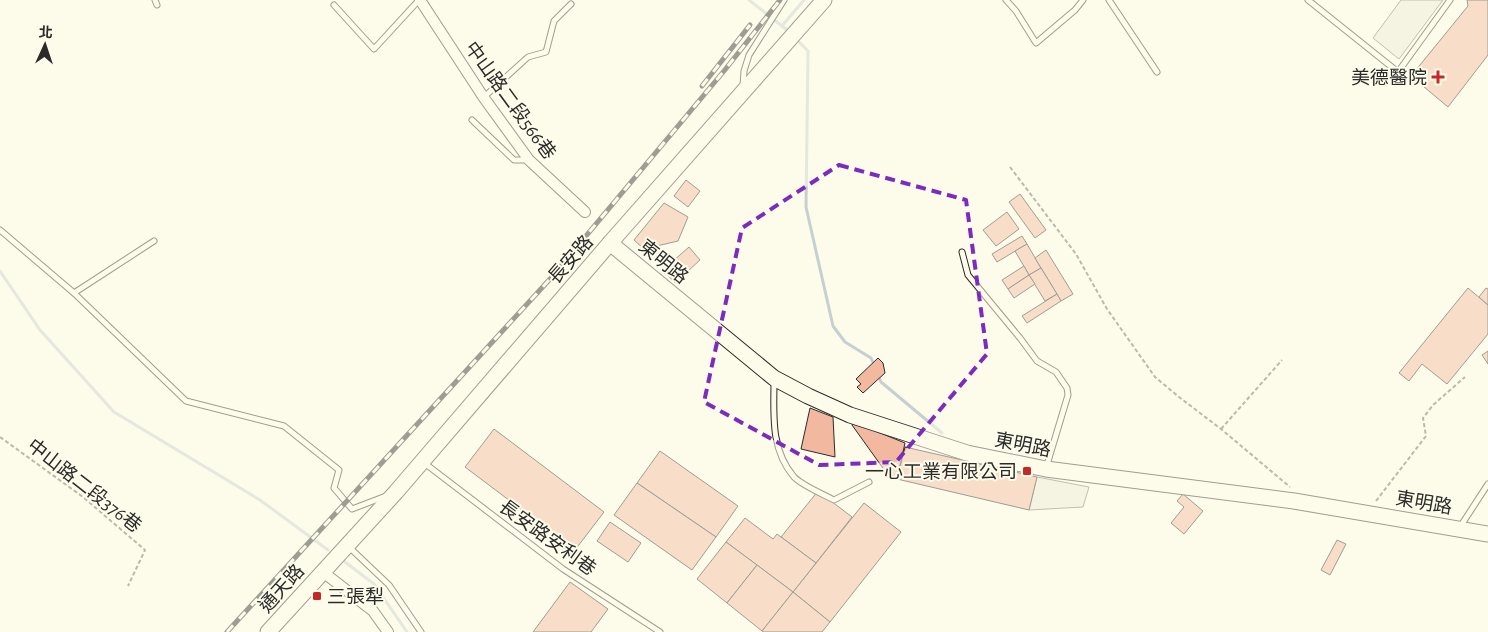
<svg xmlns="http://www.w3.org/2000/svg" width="1488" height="632" viewBox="0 0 1488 632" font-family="'Alegreya Sans','Noto Sans TC',sans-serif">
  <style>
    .parking { fill: #eceadb; stroke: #74746e }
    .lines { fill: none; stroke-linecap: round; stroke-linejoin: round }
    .stream { stroke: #c7d0d0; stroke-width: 3 }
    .building { fill: #f2b8a0; stroke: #2b2b2b }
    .lane-casing { stroke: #2b2b2b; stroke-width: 7 }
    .street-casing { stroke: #2b2b2b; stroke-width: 12 }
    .secondary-casing { stroke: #2b2b2b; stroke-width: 17 }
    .path { stroke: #6a6964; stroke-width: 2; stroke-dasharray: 4 2.5; stroke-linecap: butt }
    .lane { stroke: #fdfbea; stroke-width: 5 }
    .street { stroke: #fdfbea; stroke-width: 10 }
    .secondary { stroke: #fdfbea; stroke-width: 15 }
    .rail-casing { stroke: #2b2b2b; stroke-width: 5 }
    .rail { stroke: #fdfbea; stroke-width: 3; stroke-dasharray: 9; stroke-linecap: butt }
    .marked { fill: none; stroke: #7b2cbf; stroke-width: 4; stroke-dasharray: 10 6; stroke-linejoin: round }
    .poi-dot { fill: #c62828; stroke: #fdfbea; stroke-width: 2 }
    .labels { text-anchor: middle; stroke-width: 4; stroke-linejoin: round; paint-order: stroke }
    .poi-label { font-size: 19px; fill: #2b2b2b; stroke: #fdfbea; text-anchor: end }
    .street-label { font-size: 19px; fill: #2b2b2b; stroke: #fdfbea }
  </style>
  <rect width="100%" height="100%" fill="#fdfbea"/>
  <!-- parking -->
  <g class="parking">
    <polygon points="1401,0 1443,0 1399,59 1373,38"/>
    <polygon points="1037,477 1089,487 1083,507 1029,510"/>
  </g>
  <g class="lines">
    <!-- stream -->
    <g class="stream">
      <polyline points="749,0 782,26"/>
      <polyline points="789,32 782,26 804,0"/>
      <polyline points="795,38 808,51 806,207 833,326 845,342 871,358 875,367"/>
      <polyline points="0,271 40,330 114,412 260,500 328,550"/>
      <polyline points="878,375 881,382 942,433"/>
      <polyline points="345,562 374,584 407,632"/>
    </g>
  </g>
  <!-- building -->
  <g class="building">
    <polygon points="1467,0 1488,0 1488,55 1448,107 1411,76 1468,6"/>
    <polygon points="686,180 700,191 688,207 674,196"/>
    <polygon points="1020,194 1046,230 1035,238 1009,202"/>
    <polygon points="664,203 688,217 678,241 644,249 634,240"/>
    <polygon points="1007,212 1019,229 996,246 983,230"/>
    <polygon points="1022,236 1027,244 997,262 992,254"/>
    <polygon points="1027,244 1041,268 1029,275 1015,251"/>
    <polygon points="689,247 700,260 675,283 663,270"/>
    <polygon points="1046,250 1073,294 1061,301 1035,258"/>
    <polygon points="1024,266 1029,275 1008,289 1002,280"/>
    <polygon points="1041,268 1057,294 1045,301 1029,275"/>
    <polygon points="1029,275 1035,284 1014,298 1008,289"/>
    <polygon points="1468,288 1488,305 1488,334 1447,384 1422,364 1409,381 1399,373"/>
    <polygon points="1486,288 1488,289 1488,305 1479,297"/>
    <polygon points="1057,294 1061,301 1027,323 1022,316"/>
    <polygon points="1488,351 1488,364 1482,355"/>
    <polygon points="878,358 883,363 885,373 863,393 857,387 861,384 856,379"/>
    <polygon points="810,408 833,417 835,457 801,449"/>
    <polygon points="853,422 905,443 897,479 890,478 852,425"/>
    <polygon points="494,429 604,512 575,550 465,467"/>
    <polygon points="905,447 1037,477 1029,510 897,479"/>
    <polygon points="660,451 738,506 716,537 637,483"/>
    <polygon points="637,483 716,537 692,570 614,515"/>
    <polygon points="818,491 852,517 816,563 781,537"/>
    <polygon points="1183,494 1203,511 1184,534 1171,523 1184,507 1177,501"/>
    <polygon points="864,503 901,532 830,622 793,592"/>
    <polygon points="745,518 773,539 777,534 816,563 793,592 726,542"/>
    <polygon points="610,522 641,543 628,562 597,541"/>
    <polygon points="1337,540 1346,544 1330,575 1321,570"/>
    <polygon points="726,542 757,565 727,603 697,579"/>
    <polygon points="757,565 793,592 762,631 727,603"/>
    <polygon points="570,582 608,609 591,632 533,632"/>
    <polygon points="793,592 830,622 822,632 764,632 762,631"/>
  </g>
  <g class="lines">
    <defs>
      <g id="lane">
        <polyline points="155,0 157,5"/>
        <polyline points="1006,0 1016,11 1036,43 1075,10 1083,0"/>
        <polyline points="1109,0 1157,72"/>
        <polyline points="1308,0 1398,72 1450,0"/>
        <polyline points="334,5 374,49 419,0"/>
        <polyline points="743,86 744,71 749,55 784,0"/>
        <polyline points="484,97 528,57 546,52 554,21 571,4"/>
        <polyline points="472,120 514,160 528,160"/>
        <polyline points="0,230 74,293 186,401 284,426 339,470 334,488 352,509 386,496"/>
        <polyline points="962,252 968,275 1020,338 1037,361 1056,372 1067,388 1068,395 1046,468"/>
        <polyline points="74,293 154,241"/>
        <path d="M774,381C774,414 770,449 794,477C803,486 823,494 834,500L869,482"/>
        <polyline points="423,462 563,569 660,632"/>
        <polyline points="1460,527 1488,484"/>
        <polyline points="349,547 389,585 421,632"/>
      </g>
      <g id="street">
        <polyline points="420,0 484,98 529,160 585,212"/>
        <polyline points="323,572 373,611 388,632"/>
      </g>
      <g id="secondary">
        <polyline points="610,243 774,378 808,396 850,415 967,453 1046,469 1294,501 1488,534"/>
        <polyline points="268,632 396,492 610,243 824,0"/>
      </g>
    </defs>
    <!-- lane casing -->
    <use href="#lane" class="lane-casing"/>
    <!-- street casing -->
    <use href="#street" class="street-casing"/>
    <!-- secondary casing -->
    <use href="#secondary" class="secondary-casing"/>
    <!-- path -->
    <g class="path">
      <polyline points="1010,167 1076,254 1107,309 1155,377 1179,397 1221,429 1290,487"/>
      <polyline points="1221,429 1282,360"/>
      <polyline points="0,437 83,497 145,550 128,586"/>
      <polyline points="1376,501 1426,436 1423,418 1433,405 1465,377"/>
    </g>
    <!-- lane -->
    <use href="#lane" class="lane"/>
    <!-- street -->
    <use href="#street" class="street"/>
    <!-- secondary -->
    <use href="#secondary" class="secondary"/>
    <defs>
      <g id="rail">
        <polyline points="702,86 750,25"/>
        <polyline points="227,632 550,279 724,71 780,0"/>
      </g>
    </defs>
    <!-- rail casing -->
    <use href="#rail" class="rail-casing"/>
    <!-- rail -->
    <use href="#rail" class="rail"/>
  </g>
  <!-- marked area -->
  <path d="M0 0H1488V632H0ZM839,165L966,200L987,354L896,462L819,465L704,402L742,228Z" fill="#fdfbea" fill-opacity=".55" fill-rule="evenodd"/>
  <path class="marked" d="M839,165L966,200L987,354L896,462L819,465L704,402L742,228Z"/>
  <!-- markers -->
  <g class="poi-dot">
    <path d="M1435.5 69.5h5v5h5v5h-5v5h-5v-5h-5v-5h5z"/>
    <rect x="1022" y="466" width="10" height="10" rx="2.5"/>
    <rect x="312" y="591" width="10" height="10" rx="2.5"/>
  </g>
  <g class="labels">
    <!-- poi labels -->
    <g class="poi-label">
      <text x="1427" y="84">美德醫院</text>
      <text x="1017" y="478">一心工業有限公司</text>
      <text x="327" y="603" text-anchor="start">三張犁</text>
    </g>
    <!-- street labels -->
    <g class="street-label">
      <text transform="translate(511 100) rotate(54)" y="7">中山路二段566巷</text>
      <text transform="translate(570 259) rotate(-49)" y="7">長安路</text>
      <text transform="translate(664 261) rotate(39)" y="7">東明路</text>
      <text transform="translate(1023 444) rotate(11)" y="7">東明路</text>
      <text transform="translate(85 485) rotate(38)" y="7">中山路二段376巷</text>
      <text transform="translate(1424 502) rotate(10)" y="7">東明路</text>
      <text transform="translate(548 537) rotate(36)" y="7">長安路安利巷</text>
      <text transform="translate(281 588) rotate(-48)" y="7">通天路</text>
    </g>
  </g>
  <!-- north arrow -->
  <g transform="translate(45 45) rotate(3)" stroke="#fdfbea" stroke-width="4" paint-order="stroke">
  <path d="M0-4L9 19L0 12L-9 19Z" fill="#2b2b2b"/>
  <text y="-8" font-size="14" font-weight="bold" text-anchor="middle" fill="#2b2b2b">北</text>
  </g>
</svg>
